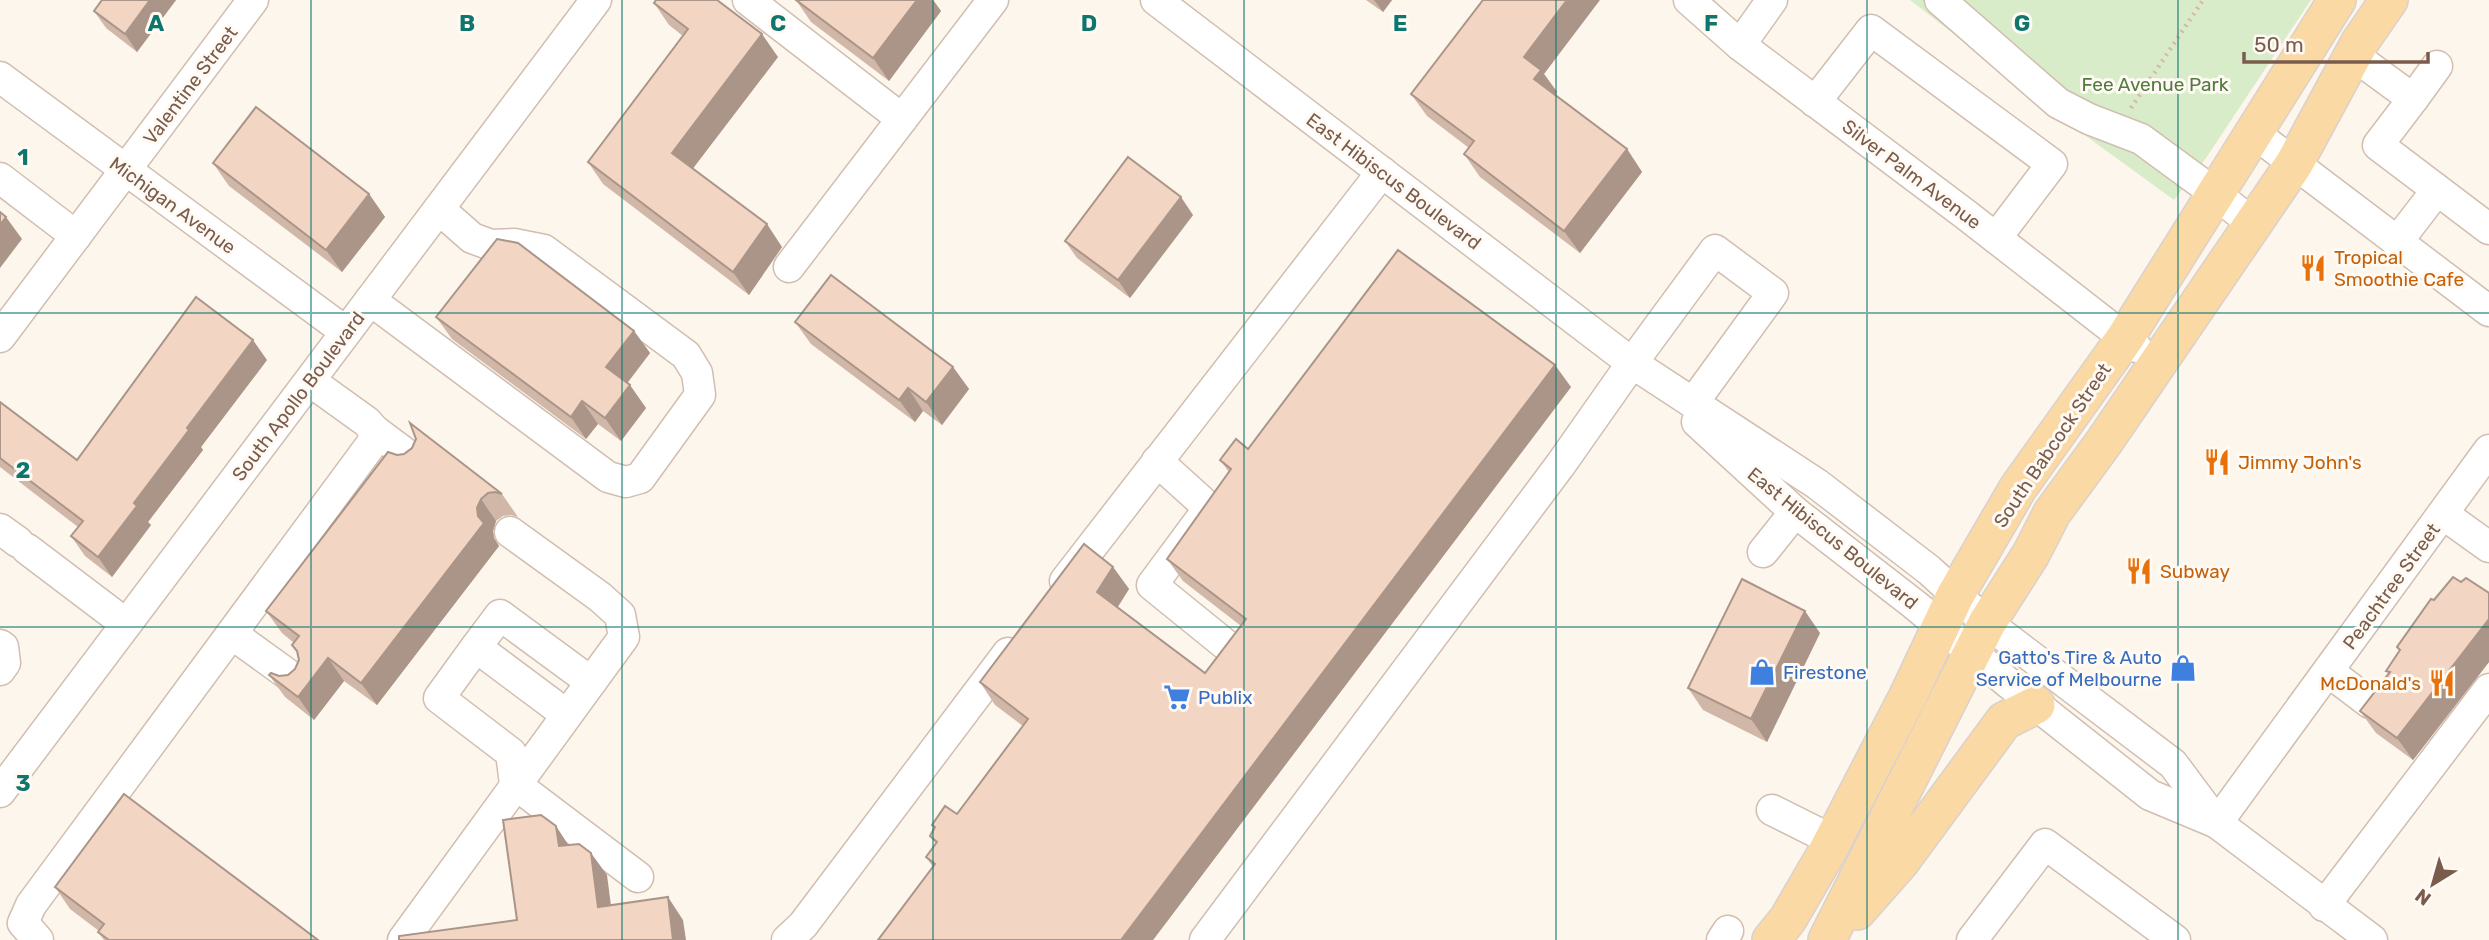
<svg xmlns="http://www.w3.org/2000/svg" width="2489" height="940" viewBox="0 0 2489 940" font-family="Rubik,sans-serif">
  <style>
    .park { fill: #d8ecc9 }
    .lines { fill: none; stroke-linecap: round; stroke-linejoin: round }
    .minor-casing { stroke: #d1beb0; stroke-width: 33 }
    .major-casing { stroke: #dad1cd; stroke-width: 40 }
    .path { stroke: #d9b8a5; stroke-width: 4.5; stroke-dasharray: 2 5; stroke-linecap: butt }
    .minor { stroke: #fff; stroke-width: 30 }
    .major { stroke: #fbd9a5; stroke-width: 37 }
    .wall { fill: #d1b7a8 }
    .shaded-wall { fill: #aa9588 }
    .building { fill: #f3d5c3; stroke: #aa9588; stroke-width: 2 }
    .grid { fill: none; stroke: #0f766e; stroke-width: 2; stroke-opacity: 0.55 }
    .labels { text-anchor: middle; stroke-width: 6; stroke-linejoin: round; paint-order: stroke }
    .park-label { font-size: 19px; fill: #537a41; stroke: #fffaf3 }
    .street-label { font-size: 19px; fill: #7a5c4d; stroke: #fffaf3 }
    .food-label { font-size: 19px; fill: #c56008; stroke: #fffaf3; text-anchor: start }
    .shop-label { font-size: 19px; fill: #366cbe; stroke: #fffaf3; text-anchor: start }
    .grid-label { font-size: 23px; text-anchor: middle; font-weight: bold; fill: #0f766e; stroke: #fffaf3; stroke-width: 6; stroke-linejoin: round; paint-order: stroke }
  </style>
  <rect width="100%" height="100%" fill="#fdf6ec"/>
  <!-- park -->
  <polygon class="park" points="1910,0 2311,0 2206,158 2174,200 2064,120"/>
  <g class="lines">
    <defs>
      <g id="minor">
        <polyline points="748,0 902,119"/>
        <polyline points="1156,0 1632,363 1817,484 1929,570 1987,623 2173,764 2217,823"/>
        <polyline points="1689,0 1740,45 1965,214 2136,347"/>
        <polyline points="1940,0 2058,103 2089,119 2141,139 2216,194 2253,224"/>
        <polyline points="1740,45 1772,0"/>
        <polyline points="2353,55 2413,99 2378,145 2489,229"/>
        <polyline points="0,77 346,332"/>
        <polyline points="2413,99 2437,66"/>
        <polyline points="1815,102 1871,30 2052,164 1996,238"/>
        <polyline points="2254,133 2489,311"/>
        <polyline points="0,178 76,236"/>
        <polyline points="2397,242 2437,190"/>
        <polyline points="789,267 993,0"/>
        <polyline points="370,300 608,477 626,482 640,478 700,395 697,373 686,355 544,250 514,244 491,245 472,238 439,209"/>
        <polyline points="0,337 253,0"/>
        <polyline points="1697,422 1795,512 1915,605 2006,681 2150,795 2217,823 2372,940"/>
        <polyline points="374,430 414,460"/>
        <polyline points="1157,461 1209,508 1152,585 1231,649"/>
        <polyline points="2443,514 2489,547"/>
        <polyline points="0,529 18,542"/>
        <polyline points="27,549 126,624"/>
        <polyline points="1763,552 1795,512"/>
        <polyline points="1065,581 1382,172"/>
        <polyline points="232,634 297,681"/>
        <polyline points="0,645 3,647 5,663 0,670"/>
        <polyline points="476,647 500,615 591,682"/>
        <polyline points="2329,672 2370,703"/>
        <polyline points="567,715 476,647 439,698 511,753 515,784 638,877"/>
        <polyline points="0,792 596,0"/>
        <polyline points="1772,810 1832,840"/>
        <polyline points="2217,823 2489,450"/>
        <polyline points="2324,906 2489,689"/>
        <polyline points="38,940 23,923 31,905 373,442 374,430 367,422 310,381"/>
        <polyline points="403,940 624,637 620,615 600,597 510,532"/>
        <polyline points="787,940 803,925 1008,653"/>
        <polyline points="1205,940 1561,464 1632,363 1715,250 1773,293 1693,403"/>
        <polyline points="1722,940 1728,931"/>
        <polyline points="1972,940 2045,844 2175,940"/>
      </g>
      <g id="major">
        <polyline points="1857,911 1901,861 2004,721 2036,705"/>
        <polyline points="1771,940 1788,919 1827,852 1908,696 1955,596 2018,488 2125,338 2337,0"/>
        <polyline points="1827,940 1987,623 2031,554 2052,513 2104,442 2294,164 2360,42 2389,0"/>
      </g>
    </defs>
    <!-- minor casing -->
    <use href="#minor" class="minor-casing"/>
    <!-- major casing -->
    <use href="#major" class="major-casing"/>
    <!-- path -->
    <polyline class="path" points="2131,108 2203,0"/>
    <!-- minor -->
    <use href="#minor" class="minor"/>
    <!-- major -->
    <use href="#major" class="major"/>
  </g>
  <!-- wall -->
  <g class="wall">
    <polygon points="102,0 176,0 137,52 106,28 94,11"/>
    <polygon points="796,0 933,0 941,11 889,81 811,22"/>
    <polygon points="1366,0 1392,0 1383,12"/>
    <polygon points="654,3 778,57 693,168 782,247 749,295 603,184 588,162 683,36 669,25"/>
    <polygon points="1544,74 1557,92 1555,94 1627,149 1642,172 1580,253 1480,177 1464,154 1469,148 1427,116 1411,94"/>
    <polygon points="213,163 369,194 385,217 342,272 229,186"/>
    <polygon points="1193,215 1130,298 1077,258 1065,241"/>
    <polygon points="436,317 634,331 650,353 627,383 646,408 621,441 598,424 586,439 452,339"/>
    <polygon points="795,322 953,367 969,389 942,425 923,411 915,422 811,344"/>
    <polygon points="267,360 201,447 203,450 148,522 151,525 112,577 85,556 71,536 78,527 0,467 0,402 77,460"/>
    <polygon points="1571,387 1153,940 878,940 933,867 926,857 936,844 930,836 934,828 932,825 957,814 1023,726 995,705 980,682 1113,567 1129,589 1118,607 1205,673 1241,626 1183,581 1167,559 1229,472 1220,460 1248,449"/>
    <polygon points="388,452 502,494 518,517 511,515 503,516 496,521 493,531 494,538 499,546 377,705 344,681 314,720 285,697 269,675 279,676 288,675 295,669 299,660 297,652 292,645 294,643 282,633 266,611"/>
    <polygon points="2461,582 2489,593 2489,662 2413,760 2376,733 2360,711 2388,673 2386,671 2400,651 2397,647 2434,600"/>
    <polygon points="1820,633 1767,742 1703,710 1688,688"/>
    <polygon points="55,887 318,940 104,940 98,932 99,931 70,909"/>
  </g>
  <!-- shaded-wall -->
  <g class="shaded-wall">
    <polygon points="150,0 176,0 137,52 125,34"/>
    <polygon points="917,0 933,0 941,11 889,81 873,58"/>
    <polygon points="1374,0 1392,0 1383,12"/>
    <polygon points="1567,0 1600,0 1544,74 1557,92 1550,101 1534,79 1524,57"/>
    <polygon points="762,34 778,57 688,175 672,153"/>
    <polygon points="1627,149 1642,172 1580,253 1564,231"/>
    <polygon points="369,194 385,217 342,272 326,250"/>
    <polygon points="1181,197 1193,215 1130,298 1118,280"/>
    <polygon points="6,217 22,239 0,268 0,225"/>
    <polygon points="767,224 782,247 749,295 733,272"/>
    <polygon points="634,331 650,353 622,390 606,367"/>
    <polygon points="253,340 267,360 201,447 203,450 148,522 151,525 112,577 98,557 134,503 187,428"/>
    <polygon points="1555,365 1571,387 1153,940 1121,940"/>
    <polygon points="953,367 969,389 942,425 926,402"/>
    <polygon points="630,385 646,408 621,441 605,418"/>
    <polygon points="908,388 923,411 915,422 899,400"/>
    <polygon points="582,401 598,424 586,439 571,417"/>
    <polygon points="481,499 496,521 493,531 494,538 499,546 377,705 361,683 477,508"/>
    <polygon points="1113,567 1129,589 1113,614 1097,592"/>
    <polygon points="1805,611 1820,633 1767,742 1751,719"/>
    <polygon points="2489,619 2489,662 2413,760 2397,738"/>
    <polygon points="328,658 344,681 314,720 298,697"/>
    <polygon points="556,826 571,849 559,846"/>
    <polygon points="591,853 607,875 614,929 598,907"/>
    <polygon points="668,897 683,920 686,940 673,940"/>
  </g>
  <!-- building -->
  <g class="building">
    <polygon points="102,0 150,0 125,34 94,11"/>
    <polygon points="656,0 717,0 762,34 672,153 767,224 733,272 588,162 688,29 654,3"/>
    <polygon points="796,0 917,0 873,58"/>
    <polygon points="1483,0 1567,0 1524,57 1541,70 1534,79 1627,149 1564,231 1464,154 1474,141 1411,94"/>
    <polygon points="256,107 369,194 326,250 213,163"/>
    <polygon points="1128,157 1181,197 1118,280 1065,241"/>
    <polygon points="0,212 6,217 0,225"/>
    <polygon points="497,239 518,243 634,331 606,367 630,385 605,418 582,401 571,417 436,317"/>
    <polygon points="1398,250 1555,365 1121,940 878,940 935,864 926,857 937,842 930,836 935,827 932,825 945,806 957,814 1028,719 980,682 1084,544 1113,567 1097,592 1205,673 1246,619 1167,559 1231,469 1220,460 1236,439 1248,449"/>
    <polygon points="831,275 953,367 926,402 908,388 899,400 795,322"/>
    <polygon points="196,297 253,340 187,428 189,430 134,503 137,506 98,557 71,536 83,521 0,458 0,402 77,460"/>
    <polygon points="410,423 502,494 495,492 488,493 481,499 477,508 478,516 484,523 361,683 328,658 298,697 269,675 271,673 279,676 288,675 295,669 299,660 297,651 292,645 299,636 266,611 388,452 397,455 404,454 412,448 416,439"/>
    <polygon points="2453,577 2461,582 2466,578 2489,593 2489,619 2397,738 2360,711 2390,672 2386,671 2400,650 2397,647 2431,599 2434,600"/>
    <polygon points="1742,579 1805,611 1751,719 1688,688"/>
    <polygon points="124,794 318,940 109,940 98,932 104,924 55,887"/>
    <polygon points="541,815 556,826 559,846 579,844 591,853 598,907 668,897 673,940 399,940 399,936 517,920 503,820"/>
  </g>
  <!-- grid -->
  <path class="grid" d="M311,0V940M622,0V940M933,0V940M1244,0V940M1556,0V940M1867,0V940M2178,0V940M0,313H2489M0,627H2489"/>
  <!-- icons -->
  <defs>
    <symbol id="restaurant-bare" viewBox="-9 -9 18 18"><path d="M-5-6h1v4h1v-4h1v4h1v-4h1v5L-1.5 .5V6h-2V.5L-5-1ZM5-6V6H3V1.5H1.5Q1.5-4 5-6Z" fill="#e8710a" stroke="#fffaf3" stroke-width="2.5" paint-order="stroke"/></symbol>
    <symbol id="shop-bare" viewBox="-9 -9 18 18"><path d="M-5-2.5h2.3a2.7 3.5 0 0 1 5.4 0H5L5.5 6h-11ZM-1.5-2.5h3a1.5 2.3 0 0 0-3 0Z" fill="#3f7fe0" stroke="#fffaf3" stroke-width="2.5" paint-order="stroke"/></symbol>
    <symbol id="supermarket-bare" viewBox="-9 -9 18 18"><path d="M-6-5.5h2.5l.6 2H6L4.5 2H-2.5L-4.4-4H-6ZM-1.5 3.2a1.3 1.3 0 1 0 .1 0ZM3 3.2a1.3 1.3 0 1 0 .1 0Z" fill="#3f7fe0" stroke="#fffaf3" stroke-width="2.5" paint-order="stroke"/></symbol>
  </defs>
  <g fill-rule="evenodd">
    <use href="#restaurant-bare" x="2294" y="249" width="38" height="38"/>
    <use href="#restaurant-bare" x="2198" y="443" width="38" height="38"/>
    <use href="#restaurant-bare" x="2120" y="552" width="38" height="38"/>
    <use href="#shop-bare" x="2164" y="649" width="38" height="38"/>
    <use href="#shop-bare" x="1743" y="653" width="38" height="38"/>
    <use href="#restaurant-bare" x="2423" y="664" width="38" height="38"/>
    <use href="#supermarket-bare" x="1158" y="678" width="38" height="38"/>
  </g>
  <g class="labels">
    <!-- park labels -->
    <g class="park-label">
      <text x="2155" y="91">Fee Avenue Park</text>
    </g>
    <!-- street labels -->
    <g class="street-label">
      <text transform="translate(190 85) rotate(-53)" y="7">Valentine Street</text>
      <text transform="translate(1912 174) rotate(37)" y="7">Silver Palm Avenue</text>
      <text transform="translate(1394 181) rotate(37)" y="7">East Hibiscus Boulevard</text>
      <text transform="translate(173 205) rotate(36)" y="7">Michigan Avenue</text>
      <text transform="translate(298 396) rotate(-53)" y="7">South Apollo Boulevard</text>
      <text transform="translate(2052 445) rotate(-56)" y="7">South Babcock Street</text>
      <text transform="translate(1833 538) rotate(39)" y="7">East Hibiscus Boulevard</text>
      <text transform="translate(2391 586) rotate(-54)" y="7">Peachtree Street</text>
    </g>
    <!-- food labels -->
    <g class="food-label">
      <text x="2334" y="264">Tropical<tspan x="2334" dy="22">Smoothie Cafe</tspan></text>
      <text x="2238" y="469">Jimmy John's</text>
      <text x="2160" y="578">Subway</text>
      <text x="2421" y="690" text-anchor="end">McDonald's</text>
    </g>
    <!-- shop labels -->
    <g class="shop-label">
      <text x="2162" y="664" text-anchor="end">Gatto's Tire &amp; Auto<tspan x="2162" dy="22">Service of Melbourne</tspan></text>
      <text x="1783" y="679">Firestone</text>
      <text x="1198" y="704">Publix</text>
    </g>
  </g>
  <g class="grid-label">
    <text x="156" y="31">A</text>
    <text x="467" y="31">B</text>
    <text x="778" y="31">C</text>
    <text x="1089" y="31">D</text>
    <text x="1400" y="31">E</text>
    <text x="1711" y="31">F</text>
    <text x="2022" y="31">G</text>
    <text x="23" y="165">1</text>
    <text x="23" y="478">2</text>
    <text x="23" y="791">3</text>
  </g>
  <!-- north arrow -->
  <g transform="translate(2433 884) rotate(217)" stroke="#fffaf3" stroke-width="5" paint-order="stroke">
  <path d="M0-5L12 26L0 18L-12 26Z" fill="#7a5c4d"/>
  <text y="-10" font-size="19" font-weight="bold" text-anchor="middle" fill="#7a5c4d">N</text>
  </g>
  <!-- scale -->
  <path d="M2244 52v10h184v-10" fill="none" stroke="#7a5c4d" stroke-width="3.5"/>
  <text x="2254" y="52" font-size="21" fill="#7a5c4d" stroke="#fffaf3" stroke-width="5" paint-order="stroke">50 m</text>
</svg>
